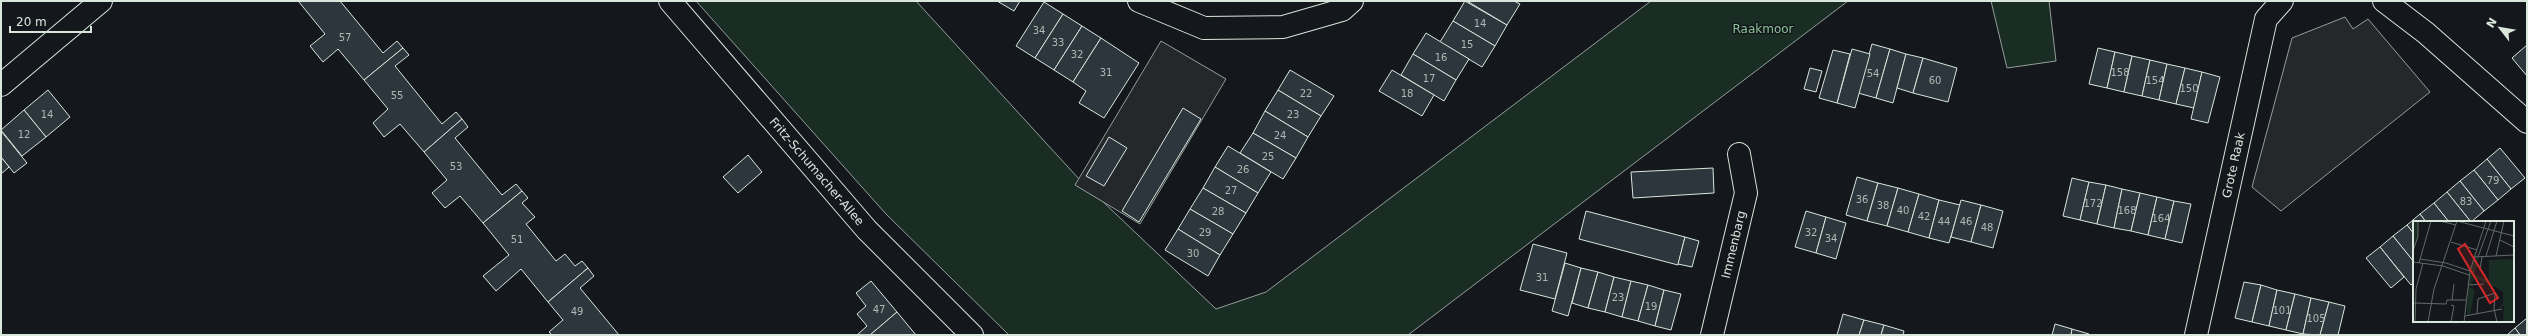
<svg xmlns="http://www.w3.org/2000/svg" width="2528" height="336" viewBox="0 0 2528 336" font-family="'DejaVu Sans',sans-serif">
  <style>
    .green { fill: #1a2d24; stroke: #939e99 }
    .parking { fill: #24282b; stroke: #939e99 }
    .building { fill: #2c363c; stroke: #d8e6dc }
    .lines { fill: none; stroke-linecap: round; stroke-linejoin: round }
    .street-casing { stroke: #d8e6dc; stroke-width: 24 }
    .street { stroke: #14181c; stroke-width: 22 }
    .labels { text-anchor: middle; stroke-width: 3; stroke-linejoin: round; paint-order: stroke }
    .number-label { font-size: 10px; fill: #adbab4 }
    .park-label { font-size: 12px; fill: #8ac095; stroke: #14181c }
    .street-label { font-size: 12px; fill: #d8e6dc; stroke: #14181c }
    .inset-road { fill: none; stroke: #626a69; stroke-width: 1 }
    .view { fill: #d62828; fill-opacity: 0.15; stroke: #d62828; stroke-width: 2 }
    .inset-edge { fill: none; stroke: #d8e6dc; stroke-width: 2 }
  </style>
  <rect width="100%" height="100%" fill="#14181c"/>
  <!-- green -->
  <g class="green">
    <polygon points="696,1 916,1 1079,179 1216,309 1266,292 1651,1 1848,1 1408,335 1009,335 886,214"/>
    <polygon points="1991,1 2049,1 2056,61 2007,68"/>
  </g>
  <!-- parking -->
  <g class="parking">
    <polygon points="2345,17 2353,29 2368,19 2430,92 2281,211 2252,187 2292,38"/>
    <polygon points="1161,41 1226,79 1140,224 1075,185"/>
  </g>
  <!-- building -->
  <g class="building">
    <polygon points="301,1 340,1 383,53 397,41 403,48 364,80 338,49 323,62 310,46 325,34 299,2"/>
    <polygon points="997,1 1020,1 1014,11"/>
    <polygon points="1465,1 1507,25 1495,46 1453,21"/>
    <polygon points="1467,1 1514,1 1520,4 1507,25"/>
    <polygon points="1044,2 1063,14 1035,58 1016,46"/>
    <polygon points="1063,14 1082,26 1054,70 1035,58"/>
    <polygon points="1453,21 1495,46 1482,67 1440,42"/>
    <polygon points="1082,26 1101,38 1073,82 1054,70"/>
    <polygon points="1426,33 1469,59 1456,80 1413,54"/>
    <polygon points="1101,38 1139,63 1104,118 1079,103 1086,91 1073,82"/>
    <polygon points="1872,44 1890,49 1876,98 1858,93"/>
    <polygon points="2527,45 2527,76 2512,58"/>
    <polygon points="403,48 409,55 395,66 442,124 456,112 462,119 424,152 400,124 384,137 373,123 388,109 364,80"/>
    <polygon points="2098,48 2115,52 2107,88 2089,84"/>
    <polygon points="1852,49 1870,54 1855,108 1837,103"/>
    <polygon points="1890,49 1906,54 1893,103 1876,98"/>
    <polygon points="1833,50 1850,54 1837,103 1819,98"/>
    <polygon points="2115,52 2132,56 2124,92 2107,88"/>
    <polygon points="1413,54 1456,80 1444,101 1401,75"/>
    <polygon points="1906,54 1923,58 1913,93 1897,88"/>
    <polygon points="2132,56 2150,60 2142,96 2124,92"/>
    <polygon points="1923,58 1957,68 1948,102 1913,93"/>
    <polygon points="2150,60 2167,64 2159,100 2142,96"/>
    <polygon points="2167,64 2185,68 2176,104 2159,100"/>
    <polygon points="1810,68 1822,71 1816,92 1804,89"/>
    <polygon points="2185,68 2202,72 2194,108 2176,104"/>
    <polygon points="1290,70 1334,96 1321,116 1278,90"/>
    <polygon points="1392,70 1434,95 1422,116 1379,91"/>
    <polygon points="2202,72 2220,77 2208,123 2191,119"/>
    <polygon points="48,90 70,117 46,137 24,110"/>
    <polygon points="1278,90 1321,116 1308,137 1265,111"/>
    <polygon points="1183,108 1201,119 1139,222 1122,211"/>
    <polygon points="24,110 46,137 22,156 1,130"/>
    <polygon points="1265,111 1308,137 1296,158 1253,133"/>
    <polygon points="462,119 468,127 455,138 502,195 516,184 522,191 483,223 460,196 445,208 432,193 447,180 424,152"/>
    <polygon points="1,131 27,163 14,173 1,157"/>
    <polygon points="1253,133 1296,158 1283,179 1240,153"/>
    <polygon points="1109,137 1127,148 1104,186 1086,176"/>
    <polygon points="1228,146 1271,172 1258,193 1215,167"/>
    <polygon points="2500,148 2525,178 2511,189 2487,159"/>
    <polygon points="748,155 762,172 738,193 723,177"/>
    <polygon points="1,157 9,167 1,174"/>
    <polygon points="2487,159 2511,189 2498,200 2474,170"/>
    <polygon points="1215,167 1258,193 1246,213 1203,188"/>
    <polygon points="1713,168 1714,193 1633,198 1631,172"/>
    <polygon points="2474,170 2498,200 2484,211 2460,181"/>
    <polygon points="1857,177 1878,183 1867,221 1846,215"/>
    <polygon points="2072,178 2089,182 2080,220 2063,216"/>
    <polygon points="2460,181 2484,211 2471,222 2447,192"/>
    <polygon points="2089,182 2106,185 2097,224 2080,220"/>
    <polygon points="1878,183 1898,188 1887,226 1867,221"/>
    <polygon points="2106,185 2122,189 2114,228 2097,224"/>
    <polygon points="1203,188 1246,213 1233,234 1190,209"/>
    <polygon points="1898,188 1919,194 1908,232 1887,226"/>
    <polygon points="2122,189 2140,193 2131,231 2114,228"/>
    <polygon points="522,191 528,198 522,203 535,217 526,224 556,261 565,254 575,266 582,261 588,268 548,302 521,269 496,291 483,276 509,255 483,223"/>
    <polygon points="2447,192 2471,222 2449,222 2434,203"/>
    <polygon points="2140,193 2157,197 2148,235 2131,231"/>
    <polygon points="1919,194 1939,200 1929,238 1908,232"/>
    <polygon points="2157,197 2174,201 2165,239 2148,235"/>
    <polygon points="1939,200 1960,205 1949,243 1929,238"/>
    <polygon points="1961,200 1981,205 1971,242 1951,237"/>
    <polygon points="2174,201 2191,204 2182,243 2165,239"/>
    <polygon points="2434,203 2449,222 2426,222 2420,214"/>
    <polygon points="1981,205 2003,211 1993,248 1971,242"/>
    <polygon points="1190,209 1233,234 1220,255 1178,229"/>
    <polygon points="1586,211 1685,237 1678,265 1579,239"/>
    <polygon points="1806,211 1826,217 1816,253 1795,247"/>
    <polygon points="2420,214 2426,222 2414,222 2414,234 2407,225"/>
    <polygon points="1826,217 1846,223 1836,259 1816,253"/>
    <polygon points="2407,225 2414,234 2414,262 2393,236"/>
    <polygon points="1178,229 1220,255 1208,276 1165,250"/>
    <polygon points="2393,236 2414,262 2414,282 2411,285 2380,247"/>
    <polygon points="1685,237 1699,241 1692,267 1678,264"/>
    <polygon points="1533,244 1567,253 1555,299 1520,290"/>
    <polygon points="2380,247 2404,277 2391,288 2366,258"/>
    <polygon points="1565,263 1581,268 1568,316 1552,311"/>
    <polygon points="588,268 594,276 580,288 619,335 552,335 549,332 563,320 548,302"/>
    <polygon points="1581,268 1598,272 1588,308 1572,303"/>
    <polygon points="1598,272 1614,277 1605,312 1588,308"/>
    <polygon points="1614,277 1631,281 1622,317 1605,312"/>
    <polygon points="871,281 897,312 870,335 857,335 867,326 857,314 866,306 856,293"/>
    <polygon points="1631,281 1648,285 1638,321 1622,317"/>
    <polygon points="2244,282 2261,285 2252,322 2235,318"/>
    <polygon points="1648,285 1664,290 1655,326 1638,321"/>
    <polygon points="2261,285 2277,290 2269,326 2252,322"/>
    <polygon points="1664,290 1681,294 1671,330 1655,326"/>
    <polygon points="2277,290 2295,294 2286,330 2269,326"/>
    <polygon points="2295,294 2311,298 2303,334 2286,330"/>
    <polygon points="2311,298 2329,302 2320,335 2303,334"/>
    <polygon points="2329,302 2345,306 2338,335 2320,335"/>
    <polygon points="897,312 916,335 870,335"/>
    <polygon points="1843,314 1864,320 1859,335 1837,335"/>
    <polygon points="2527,318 2527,335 2520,335 2515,328"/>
    <polygon points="1864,320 1884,325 1881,335 1859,335"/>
    <polygon points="2055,324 2072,329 2071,335 2052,335"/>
    <polygon points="1884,325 1904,331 1903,335 1881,335"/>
    <polygon points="2515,328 2520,335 2507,335"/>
    <polygon points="2072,329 2089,334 2089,335 2071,335"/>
  </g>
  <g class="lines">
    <defs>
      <g id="street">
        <path id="s1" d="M670,1L867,230L972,335"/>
        <polyline points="1139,1 1204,28 1283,27 1342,10 1352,1"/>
        <polyline points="2384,1 2426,33 2527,122"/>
        <polyline points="1,85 101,1"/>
        <path id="s2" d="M1712,335L1746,193L1739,154"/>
        <path id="s3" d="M2196,335L2266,19L2282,1"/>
      </g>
    </defs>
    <!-- street casing -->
    <use href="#street" class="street-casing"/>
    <!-- street -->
    <use href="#street" class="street"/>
  </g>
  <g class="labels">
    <!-- number labels -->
    <g class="number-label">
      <text x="1480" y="27">14</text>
      <text x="1039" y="34">34</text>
      <text x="345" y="41">57</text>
      <text x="1058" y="46">33</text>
      <text x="1467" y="48">15</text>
      <text x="1077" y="58">32</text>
      <text x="1441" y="61">16</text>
      <text x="1106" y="76">31</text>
      <text x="2120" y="76">158</text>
      <text x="1873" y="77">54</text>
      <text x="1429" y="82">17</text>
      <text x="1935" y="84">60</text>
      <text x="2155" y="84">154</text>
      <text x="2189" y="92">150</text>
      <text x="1306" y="97">22</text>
      <text x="1407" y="97">18</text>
      <text x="397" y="99">55</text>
      <text x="47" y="118">14</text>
      <text x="1293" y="118">23</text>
      <text x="24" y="138">12</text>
      <text x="1280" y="139">24</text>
      <text x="1268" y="160">25</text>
      <text x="456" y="170">53</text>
      <text x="1243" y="173">26</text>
      <text x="2493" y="184">79</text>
      <text x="1231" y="194">27</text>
      <text x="1862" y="203">36</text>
      <text x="2466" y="205">83</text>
      <text x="2093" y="207">172</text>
      <text x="1883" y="209">38</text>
      <text x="1903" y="214">40</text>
      <text x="2127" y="214">168</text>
      <text x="1218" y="215">28</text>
      <text x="1924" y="220">42</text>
      <text x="2161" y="222">164</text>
      <text x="1944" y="225">44</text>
      <text x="1966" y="225">46</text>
      <text x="1987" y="231">48</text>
      <text x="1205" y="236">29</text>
      <text x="1811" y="236">32</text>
      <text x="1831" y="242">34</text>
      <text x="517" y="243">51</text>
      <text x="1193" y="257">30</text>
      <text x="1542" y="281">31</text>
      <text x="1618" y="301">23</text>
      <text x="1651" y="310">19</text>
      <text x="879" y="313">47</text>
      <text x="2282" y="314">101</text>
      <text x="577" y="315">49</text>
      <text x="2316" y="322">105</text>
    </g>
    <!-- park labels -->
    <g class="park-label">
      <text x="1763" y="33">Raakmoor</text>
    </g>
    <!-- street labels -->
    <g class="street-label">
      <text dy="4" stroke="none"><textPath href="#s3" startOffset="174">Grote Raak</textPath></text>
      <text dy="4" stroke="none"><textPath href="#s1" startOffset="225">Fritz-Schumacher-Allee</textPath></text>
      <text dy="4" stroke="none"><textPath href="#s2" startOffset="93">Immenbarg</textPath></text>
    </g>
  </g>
  <!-- overview -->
  <g transform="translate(2413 221)">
    <rect width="101" height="101" fill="#14181c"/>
    <path d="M0,0H5V18L0,30ZM66,36L61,53L76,60V39L101,38V101H90L91,85L84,87L90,83V71L81,65L77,68L79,64L61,57L59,63H55L61,37ZM55,65L62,69L57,94H54Z" fill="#1a2d24"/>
    <path class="inset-road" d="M27,0L43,4M44,0L101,15M87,19L101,26M38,21L64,29M0,30L5,15V0M73,35L84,0M83,35L91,0M61,36L101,34M65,36L78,0M69,36L67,48L70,53M7,38L33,42L57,50M0,41L30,45L56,54M6,42L18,0M55,64L71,63M39,79L41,63M1,82L33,83L34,79H53M64,93L65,78L82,72L81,88L84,101M52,95L89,88M2,101L3,68L10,42M15,101L21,68L44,0M38,101L41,85L38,84M51,101L57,50L73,0"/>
    <path class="view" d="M52,23L85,77L77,82L45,28Z"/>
    <rect width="101" height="101" class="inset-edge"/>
  </g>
  <!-- border -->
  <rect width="2528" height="336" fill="none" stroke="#d8e6dc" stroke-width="4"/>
  <!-- north arrow -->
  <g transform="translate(2500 28) rotate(301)" stroke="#14181c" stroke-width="3" paint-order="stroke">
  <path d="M0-3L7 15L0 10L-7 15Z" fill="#d8e6dc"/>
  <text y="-6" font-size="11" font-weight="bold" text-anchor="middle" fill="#d8e6dc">N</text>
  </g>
  <!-- scale -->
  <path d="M10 26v6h81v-6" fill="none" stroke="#d8e6dc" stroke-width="2"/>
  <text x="16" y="26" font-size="12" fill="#d8e6dc" stroke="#14181c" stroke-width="3" paint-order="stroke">20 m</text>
</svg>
